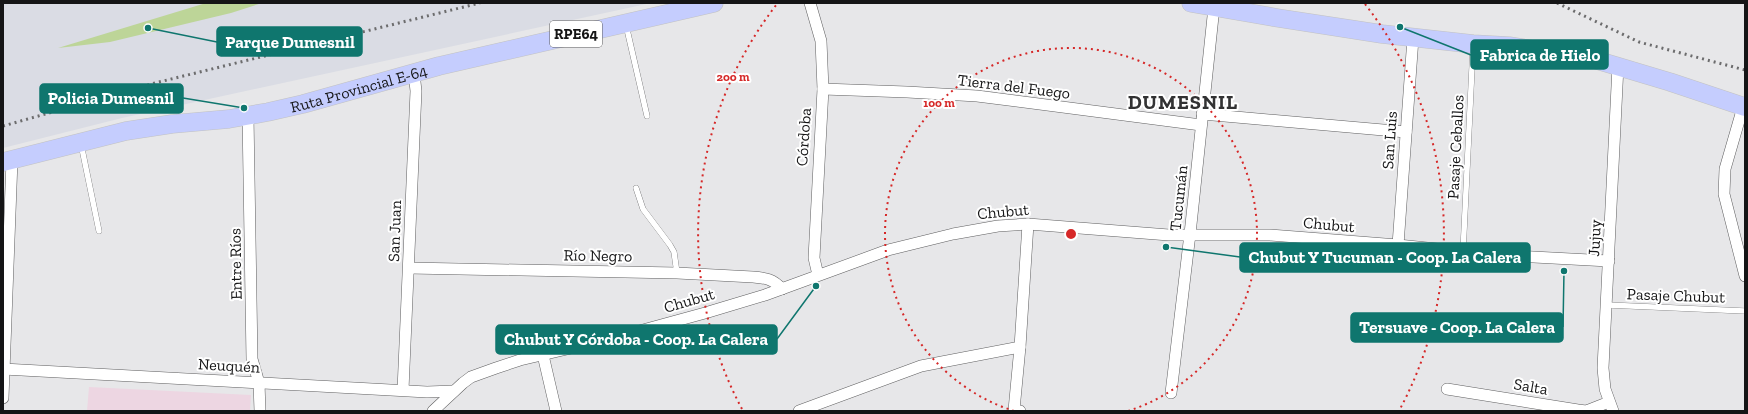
<svg xmlns="http://www.w3.org/2000/svg" width="1748" height="414" viewBox="0 0 1748 414" font-family="'Zilla Slab',serif">
  <style>
    .built { fill: #dadce4 }
    .education { fill: #edd6e2 }
    .green { fill: #bdd598 }
    .lines { fill: none; stroke-linecap: round; stroke-linejoin: round }
    .lane-casing { stroke: #5f5f60; stroke-width: 6 }
    .street-casing { stroke: #5f5f60; stroke-width: 12 }
    .primary-casing { stroke: #c2c2c2; stroke-width: 19 }
    .lane { stroke: #fff; stroke-width: 5.5 }
    .street { stroke: #fff; stroke-width: 11 }
    .primary { stroke: #c5cdfe; stroke-width: 18 }
    .rail { stroke: #6c6c6d; stroke-width: 3; stroke-dasharray: 2 4; stroke-linecap: butt }
    .ring { fill: none; stroke: #d62828; stroke-width: 2; stroke-dasharray: 2 4 }
    .labels { text-anchor: middle; stroke-width: 4; stroke-linejoin: round; paint-order: stroke }
    .shield { fill: #fff; stroke: #5b5b5c; stroke-width: 1 }
    .shield-label { font-size: 15px; font-weight: bold; fill: #151516 }
    .street-label { font-size: 16px; fill: #151516; stroke: #fff }
    .district-label { font-size: 20px; font-weight: bold; letter-spacing: 1px; fill: #323233; stroke: #fff }
    .centre { fill: #d62828; stroke: #fff; stroke-width: 2 }
    .ring-label { font-size: 12px; text-anchor: middle; font-weight: bold; fill: #d62828; stroke: #fff; stroke-width: 4; stroke-linejoin: round; paint-order: stroke }
    .leader { fill: none; stroke: #0f766e; stroke-width: 1.5 }
    .callout-dot { fill: #0f766e; stroke: #fff; stroke-width: 1.5 }
    .callout { fill: #0f766e; stroke: #0f766e; stroke-width: 1.5 }
    .callout-label { font-size: 17px; text-anchor: middle; font-weight: bold; fill: #fff }
  </style>
  <rect width="100%" height="100%" fill="#e7e7e9"/>
  <!-- built -->
  <polygon class="built" points="3,3 651,3 122,118 3,148"/>
  <!-- education -->
  <polygon class="education" points="89,387 251,395 250,411 87,411"/>
  <!-- green -->
  <polygon class="green" points="206,3 262,3 231,13 110,42 58,48"/>
  <g class="lines">
    <defs>
      <g id="lane">
        <polyline points="626,25 647,116"/>
        <polyline points="81,144 99,231"/>
        <polyline points="636,188 643,209 670,245 674,252 677,273"/>
        <polyline points="1463,252 1473,47"/>
        <polyline points="1607,305 1745,311"/>
      </g>
      <g id="street">
        <polyline points="810,3 821,41 823,89 814,258 818,275"/>
        <polyline points="823,89 907,92 977,96 1201,125"/>
        <polyline points="1743,107 1725,169 1724,194 1745,276"/>
        <polyline points="1202,114 1406,132"/>
        <polyline points="248,116 252,359 259,383 260,411"/>
        <polyline points="1398,245 1413,38"/>
        <path d="M409,268L677,273L753,277C766,278 773,279 782,289"/>
        <polyline points="1020,347 1014,410 1020,411"/>
        <polyline points="543,355 556,411"/>
        <polyline points="3,369 427,392 454,391"/>
        <polyline points="1447,389 1578,410 1586,411 1609,402"/>
        <polyline points="403,390 416,91 414,73"/>
        <polyline points="1171,393 1190,234 1214,7"/>
        <polyline points="3,398 12,160"/>
        <polyline points="433,411 463,383 471,377 496,368 520,360 610,339 705,313 765,295 888,250 953,234 998,226 1028,224 1169,235 1270,235 1398,245 1496,255 1609,261"/>
        <polyline points="799,411 921,366 1020,347 1028,224"/>
        <polyline points="1613,411 1605,389 1603,368 1618,66"/>
      </g>
      <g id="primary">
        <polyline points="1191,3 1278,18 1382,34 1473,44 1509,46 1593,59 1670,82 1745,107"/>
        <path id="s1" d="M3,162L126,131L172,124L229,119L268,112L303,104L439,66L714,3"/>
      </g>
    </defs>
    <!-- lane casing -->
    <use href="#lane" class="lane-casing"/>
    <!-- street casing -->
    <use href="#street" class="street-casing"/>
    <!-- primary casing -->
    <use href="#primary" class="primary-casing"/>
    <!-- lane -->
    <use href="#lane" class="lane"/>
    <!-- street -->
    <use href="#street" class="street"/>
    <!-- primary -->
    <use href="#primary" class="primary"/>
    <!-- rail -->
    <g class="rail">
      <polyline points="1557,3 1639,42 1745,70"/>
      <polyline points="3,126 155,83 480,3"/>
    </g>
  </g>
  <!-- distance rings -->
  <g class="ring">
    <path d="M1014 411A186 186 0 1 1 1128 411"/>
    <path d="M742 409A373 373 0 0 1 777 4M1365 4A373 373 0 0 1 1400 409"/>
  </g>
  <g class="labels">
    <!-- shield labels -->
    <rect class="shield" x="550" y="21" width="52" height="26" rx="3"/>
    <g class="shield-label">
      <text x="576" y="39">RPE64</text>
    </g>
    <!-- street labels -->
    <g class="street-label">
      <text transform="translate(1014 86) rotate(7)" y="6">Tierra del Fuego</text>
      <text dy="6" stroke="none"><textPath href="#s1" startOffset="364">Ruta Provincial E-64</textPath></text>
      <text transform="translate(803 137) rotate(-86)" y="6">Córdoba</text>
      <text transform="translate(1389 140) rotate(-86)" y="6">San Luis</text>
      <text transform="translate(1455 147) rotate(-87)" y="6">Pasaje Ceballos</text>
      <text transform="translate(1178 198) rotate(-84)" y="6">Tucumán</text>
      <text transform="translate(1003 211) rotate(-5)" y="6">Chubut</text>
      <text transform="translate(1329 224) rotate(5)" y="6">Chubut</text>
      <text transform="translate(394 231) rotate(-88)" y="6">San Juan</text>
      <text transform="translate(1594 238) rotate(-87)" y="6">Jujuy</text>
      <text transform="translate(598 255) rotate(1)" y="6">Río Negro</text>
      <text transform="translate(235 264) rotate(-91)" y="6">Entre Ríos</text>
      <text transform="translate(1676 295) rotate(2)" y="6">Pasaje Chubut</text>
      <text transform="translate(689 300) rotate(-16)" y="6">Chubut</text>
      <text transform="translate(229 365) rotate(3)" y="6">Neuquén</text>
      <text transform="translate(1531 386) rotate(10)" y="6">Salta</text>
    </g>
    <!-- district labels -->
    <g class="district-label">
      <text x="1183" y="109">DUMESNIL</text>
    </g>
  </g>
  <circle cx="1071" cy="234" r="6" class="centre"/>
  <g class="ring-label">
    <text x="733" y="81">200 m</text>
    <text x="939" y="107">100 m</text>
  </g>
  <!-- callouts -->
  <path class="leader" d="M148 28L217 42M1400 27L1471 55M244 108L183 98M1166 247L1240 257M1564 271L1563 327M816 286L777 339"/>
  <g class="callout-dot">
    <circle cx="148" cy="28" r="4"/>
    <circle cx="1400" cy="27" r="4"/>
    <circle cx="244" cy="108" r="4"/>
    <circle cx="1166" cy="247" r="4"/>
    <circle cx="1564" cy="271" r="4"/>
    <circle cx="816" cy="286" r="4"/>
  </g>
  <g class="callout">
    <rect x="217" y="27" width="145" height="29" rx="4"/>
    <rect x="1471" y="40" width="137" height="29" rx="4"/>
    <rect x="40" y="84" width="143" height="29" rx="4"/>
    <rect x="1240" y="243" width="290" height="29" rx="4"/>
    <rect x="1351" y="313" width="212" height="29" rx="4"/>
    <rect x="496" y="325" width="281" height="29" rx="4"/>
  </g>
  <g class="callout-label">
    <text x="290" y="48">Parque Dumesnil</text>
    <text x="1540" y="61">Fabrica de Hielo</text>
    <text x="111" y="104">Policia Dumesnil</text>
    <text x="1385" y="263">Chubut Y Tucuman - Coop. La Calera</text>
    <text x="1457" y="333">Tersuave - Coop. La Calera</text>
    <text x="636" y="345">Chubut Y Córdoba - Coop. La Calera</text>
  </g>
  <!-- border -->
  <rect width="1748" height="414" fill="none" stroke="#151516" stroke-width="8"/>
</svg>
